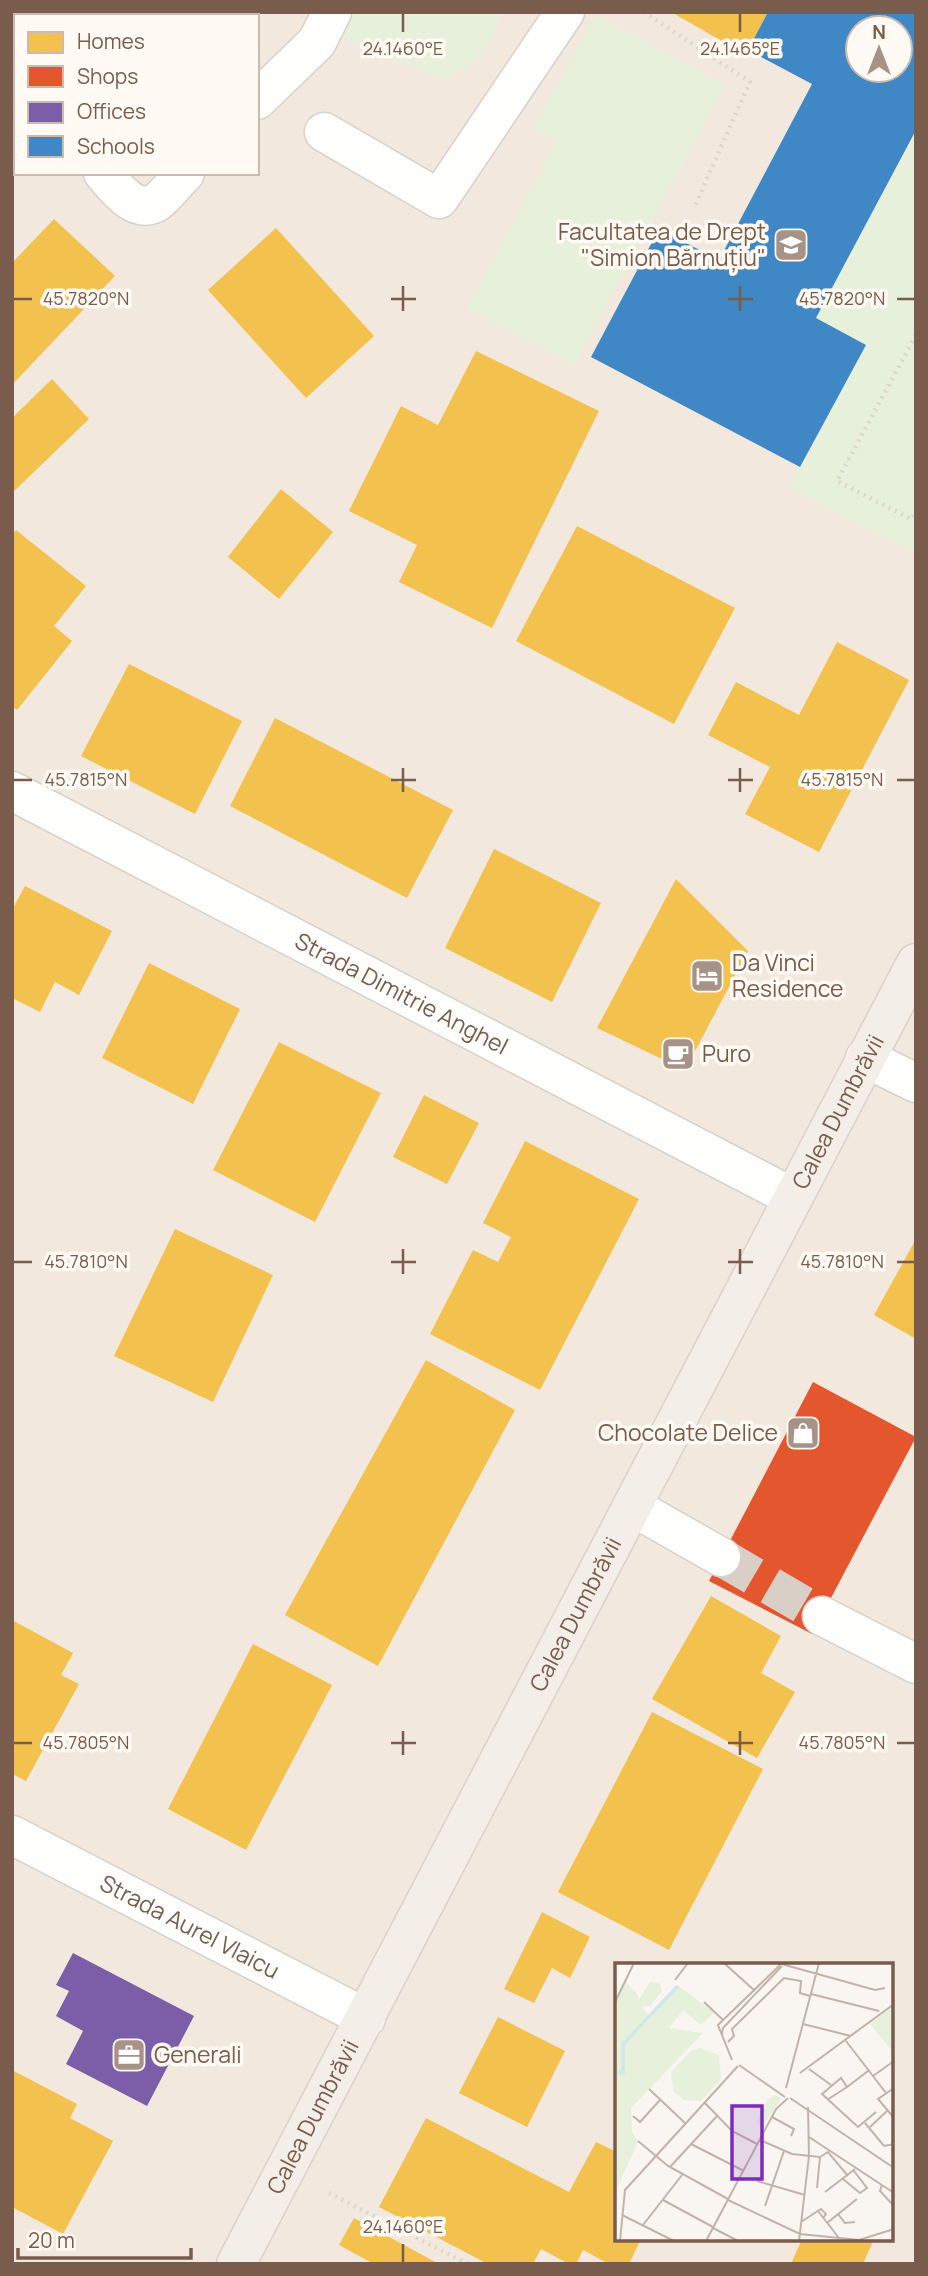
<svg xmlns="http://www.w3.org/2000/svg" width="928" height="2276" viewBox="0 0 928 2276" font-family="Manrope,sans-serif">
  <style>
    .residential { fill: #f2e8de; fill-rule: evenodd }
    .green { fill: #e7f0db }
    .homes { fill: #f2c14e }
    .shops { fill: #e4572e }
    .offices { fill: #7b5ea7 }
    .schools { fill: #3f88c5; fill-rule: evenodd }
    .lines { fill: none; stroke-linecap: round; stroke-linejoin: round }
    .minor-tunnel { stroke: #d9cfc7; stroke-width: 38; stroke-dasharray: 38 19; stroke-linecap: butt }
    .minor-casing { stroke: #d7d1cb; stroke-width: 41 }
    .major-casing { stroke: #dad1cc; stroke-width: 41 }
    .path { stroke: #dcd5d0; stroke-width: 4.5; stroke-dasharray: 2 5; stroke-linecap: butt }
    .minor { stroke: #fefefd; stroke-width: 38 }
    .major { stroke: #f3eee8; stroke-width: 38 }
    .ticks { fill: none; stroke: #7a5c4d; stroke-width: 2.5 }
    .labels { text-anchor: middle; stroke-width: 7; stroke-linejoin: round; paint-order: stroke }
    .poi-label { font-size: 23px; fill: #7a5c4d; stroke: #fffaf3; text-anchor: start }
    .street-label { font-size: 23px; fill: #7a5c4d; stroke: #fffaf3 }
    .inset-river { fill: none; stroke: #d0e8ea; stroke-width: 3.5 }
    .inset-road { fill: none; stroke: #c2b3aa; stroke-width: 2 }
    .view { fill: #7b2cbf; fill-opacity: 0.15; stroke: #7b2cbf; stroke-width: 3.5 }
    .inset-edge { fill: none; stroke: #7a5c4d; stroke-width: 3.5 }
    .ticks-label { font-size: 18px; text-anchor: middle; fill: #7a5c4d; stroke: #fffaf3; stroke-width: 7; stroke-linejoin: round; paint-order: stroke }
  </style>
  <rect width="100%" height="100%" fill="#f9f5f0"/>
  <!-- residential -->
  <path class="residential" d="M12,12H916V2264H12ZM16,16H257V173H16ZM858,28H900V70H858ZM617,1965H891V2239H617Z"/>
  <!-- green -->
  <g class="green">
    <polygon points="346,12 503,12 491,39 478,59 445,80 334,35"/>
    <polygon points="595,15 725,85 574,365 467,308 557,141 533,128"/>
    <polygon points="916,130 916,554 789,487 865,345 816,318"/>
  </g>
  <!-- homes -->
  <g class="homes">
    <polygon points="671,12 768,12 748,50 748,56"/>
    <polygon points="54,219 115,276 12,385 12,263"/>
    <polygon points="276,228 374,336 306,398 208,290"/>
    <polygon points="476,351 599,411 492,628 399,582 417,545 349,511 401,406 438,425"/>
    <polygon points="52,379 89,419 12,493 12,418"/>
    <polygon points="281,489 333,532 279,599 228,557"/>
    <polygon points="577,526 735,608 674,724 516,641"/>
    <polygon points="16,530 86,586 54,626 72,641 17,710 12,706 12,534"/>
    <polygon points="837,642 909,680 819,852 745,814 770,767 708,735 736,682 799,715"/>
    <polygon points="129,664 242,721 195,814 81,756"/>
    <polygon points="275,718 453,810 407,898 230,806"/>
    <polygon points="494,849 601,903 552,1002 445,948"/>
    <polygon points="676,879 748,951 685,1070 597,1028"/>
    <polygon points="25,886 112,931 79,995 55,982 40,1012 12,998 12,910"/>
    <polygon points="149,963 240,1009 193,1104 102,1058"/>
    <polygon points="279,1042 381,1093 315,1222 213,1170"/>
    <polygon points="424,1095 479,1123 447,1184 393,1157"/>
    <polygon points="525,1141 639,1199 540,1390 430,1334 473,1250 498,1262 511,1237 483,1223"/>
    <polygon points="175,1229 273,1275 213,1402 114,1356"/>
    <polygon points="916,1239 916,1339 874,1315"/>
    <polygon points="426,1360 515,1410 378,1666 285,1615"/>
    <polygon points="711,1596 781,1636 761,1673 795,1692 757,1758 652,1699"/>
    <polygon points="12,1620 73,1653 61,1675 79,1684 26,1781 12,1774"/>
    <polygon points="253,1644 332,1685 246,1850 168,1809"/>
    <polygon points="652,1712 763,1769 669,1950 558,1892"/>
    <polygon points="542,1912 590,1937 570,1978 552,1968 534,2003 504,1989"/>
    <polygon points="498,2017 565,2051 527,2127 459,2093"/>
    <polygon points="12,2070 77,2104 70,2118 113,2141 63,2234 12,2207"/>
    <polygon points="426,2118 569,2192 596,2142 617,2152 617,2239 641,2239 629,2264 609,2264 583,2250 576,2264 569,2264 541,2249 533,2264 488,2264 379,2207"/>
    <polygon points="354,2218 439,2264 374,2264 339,2245"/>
    <polygon points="802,2239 874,2239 863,2264 791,2264"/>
  </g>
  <!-- shops -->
  <polygon class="shops" points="813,1382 916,1437 812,1634 709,1581"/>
  <!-- offices -->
  <polygon class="offices" points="73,1953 194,2016 147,2106 66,2064 83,2031 56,2016 69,1991 56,1985"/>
  <!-- schools -->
  <path class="schools" d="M768,12H916V130L816,318L866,345L800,467L591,357L659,229L719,260L812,84L748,50ZM858,28H900V70H858Z"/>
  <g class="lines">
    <!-- minor-tunnel -->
    <polyline class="minor-tunnel" points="721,1557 822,1616"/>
    <defs>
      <g id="minor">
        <polyline points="134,12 137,16"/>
        <polyline points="12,75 16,79"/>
        <polyline points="257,100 317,42 332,12"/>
        <polyline points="324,132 439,199 565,12"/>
        <path d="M103,173C115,187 136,216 157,202C167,194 176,182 185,173"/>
        <path id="s1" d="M12,791L792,1197"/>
        <polyline points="865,1058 916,1083"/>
        <polyline points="633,1507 721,1557"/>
        <polyline points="822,1616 916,1664"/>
        <path id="s2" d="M12,1835L366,2018"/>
      </g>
      <g id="major">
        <path id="s3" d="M236,2264L916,963"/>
      </g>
    </defs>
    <!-- minor casing -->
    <use href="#minor" class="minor-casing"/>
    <!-- major casing -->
    <use href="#major" class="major-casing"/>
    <!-- path -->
    <g class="path">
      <polyline points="644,12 750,82 694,208"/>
      <polyline points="916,335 837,481 911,519 916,511"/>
      <polyline points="329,2193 468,2264"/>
    </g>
    <!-- minor -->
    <use href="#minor" class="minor"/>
    <!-- major -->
    <use href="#major" class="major"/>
  </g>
  <!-- ticks -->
  <path class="ticks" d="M403,14V32M740,14V32M403,286V311M740,286V311M14,299H32M391,299H416M728,299H753M897,299H914M403,768V792M740,768V792M14,780H32M391,780H416M728,780H753M897,780H914M403,1249V1274M740,1249V1274M14,1262H32M391,1262H416M728,1262H753M897,1262H914M403,1731V1755M740,1731V1755M14,1743H32M391,1743H416M728,1743H753M897,1743H914M403,2244V2262"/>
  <!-- icons -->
  <defs>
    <symbol id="university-square" viewBox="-11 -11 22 22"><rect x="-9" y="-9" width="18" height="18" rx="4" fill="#a69286" stroke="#fffaf3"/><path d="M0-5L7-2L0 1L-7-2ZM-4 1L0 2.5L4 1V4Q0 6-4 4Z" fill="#fff"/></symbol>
    <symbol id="hotel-square" viewBox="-11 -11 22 22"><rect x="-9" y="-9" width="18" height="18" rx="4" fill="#a69286" stroke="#fffaf3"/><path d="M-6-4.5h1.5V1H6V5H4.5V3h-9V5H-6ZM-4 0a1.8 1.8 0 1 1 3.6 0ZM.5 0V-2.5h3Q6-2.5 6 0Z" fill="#fff"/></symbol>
    <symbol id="cafe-square" viewBox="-11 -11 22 22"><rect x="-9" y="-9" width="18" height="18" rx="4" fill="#a69286" stroke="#fffaf3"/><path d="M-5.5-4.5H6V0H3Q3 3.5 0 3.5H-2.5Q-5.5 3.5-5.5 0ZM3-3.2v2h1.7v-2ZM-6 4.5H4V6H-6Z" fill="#fff"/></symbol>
    <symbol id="shop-square" viewBox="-11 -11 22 22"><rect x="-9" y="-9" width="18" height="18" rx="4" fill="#a69286" stroke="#fffaf3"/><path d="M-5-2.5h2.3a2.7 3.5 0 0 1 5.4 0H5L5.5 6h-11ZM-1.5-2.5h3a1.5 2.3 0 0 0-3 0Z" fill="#fff"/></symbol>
    <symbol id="office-square" viewBox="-11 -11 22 22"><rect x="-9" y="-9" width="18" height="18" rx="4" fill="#a69286" stroke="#fffaf3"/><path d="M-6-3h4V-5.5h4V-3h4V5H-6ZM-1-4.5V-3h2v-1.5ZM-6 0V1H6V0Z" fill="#fff"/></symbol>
  </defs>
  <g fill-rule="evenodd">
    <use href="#university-square" x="772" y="226" width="38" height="38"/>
    <use href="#hotel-square" x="688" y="957" width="38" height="38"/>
    <use href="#cafe-square" x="659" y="1035" width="38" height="38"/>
    <use href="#shop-square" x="784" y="1414" width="38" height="38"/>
    <use href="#office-square" x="110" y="2036" width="38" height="38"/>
  </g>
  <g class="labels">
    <!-- poi labels -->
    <g class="poi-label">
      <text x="766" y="240" text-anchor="end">Facultatea de Drept<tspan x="766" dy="26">"Simion Bărnuțiu"</tspan></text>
      <text x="732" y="971">Da Vinci<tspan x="732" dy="26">Residence</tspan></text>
      <text x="702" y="1062">Puro</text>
      <text x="778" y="1441" text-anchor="end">Chocolate Delice</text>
      <text x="154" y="2063">Generali</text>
    </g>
    <!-- street labels -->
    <g class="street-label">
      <text dy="8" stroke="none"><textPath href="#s1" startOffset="439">Strada Dimitrie Anghel</textPath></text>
      <text dy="8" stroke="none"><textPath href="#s3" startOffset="1300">Calea Dumbrăvii</textPath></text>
      <text dy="8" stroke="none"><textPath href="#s3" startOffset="733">Calea Dumbrăvii</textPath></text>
      <text dy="8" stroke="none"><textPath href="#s2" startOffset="200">Strada Aurel Vlaicu</textPath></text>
      <text dy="8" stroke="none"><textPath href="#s3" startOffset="166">Calea Dumbrăvii</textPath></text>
    </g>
  </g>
  <!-- overview -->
  <g transform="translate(615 1963)">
    <rect width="278" height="278" fill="#f9f5f0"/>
    <path d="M9,17L23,32V38L35,19L45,20L47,28L35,43L26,44L36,53L62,22L99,49L86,62L68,47L54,65L88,70L16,145L17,169L23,179L0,229V39ZM278,43V87L277,88L255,61ZM86,85L104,92L106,116L86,138L69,137L58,128L56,109L76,88ZM160,132L166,135L163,141L148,162L142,158L152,137Z" fill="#e7f0db"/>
    <path class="inset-river" d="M0,109L8,110V81L63,23"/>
    <path class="inset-road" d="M109,0L140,28M163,0L260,27L270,25M60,17L73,0M196,31L264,48M0,39L19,0M89,39L108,57M188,61L236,73M107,71L108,65L167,3M231,78L271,130M113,79L119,73L117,66L169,15L186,18L185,30L195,33M117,97L103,62L165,2M124,102L170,134M194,106L216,122M253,108L232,124L226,115L207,131L243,164L261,149M185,110L279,41M258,113L279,98M171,125L204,0M279,125L263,136L279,155M34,126L70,160M175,135L279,205M212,137L232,124M89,139L117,168L142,181M18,153L25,159L45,137M157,154L179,166L176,173M250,160L269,183L279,181M255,164L272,148M194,174L279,230M145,177L177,191L205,194M23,178L53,203L113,236M76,181L129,208M205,194L213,189L233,213M55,204L102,153M228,216L245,230L252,225L239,208M142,218L190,232M267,222L265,228L279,243M202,225L205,194M210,229L240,206M48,237L98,264M113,237L185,271L244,277L279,266M150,243L169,188M203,248L224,275M223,251L230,260L240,259M7,252L59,278M186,259L206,246L211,251L208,255M212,260L242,236M28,262L67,212M98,265L123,278M5,278L10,227L123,103M91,278L161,146L173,135M184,278L194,193L193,144"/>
    <path class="view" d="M117,143H147V216H117Z"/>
    <rect width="278" height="278" class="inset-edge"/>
  </g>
  <g class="ticks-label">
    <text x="403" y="55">24.1460°E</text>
    <text x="740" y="55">24.1465°E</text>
    <text x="86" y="305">45.7820°N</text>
    <text x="842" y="305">45.7820°N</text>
    <text x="86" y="786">45.7815°N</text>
    <text x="842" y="786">45.7815°N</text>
    <text x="86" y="1268">45.7810°N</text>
    <text x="842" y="1268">45.7810°N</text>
    <text x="86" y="1749">45.7805°N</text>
    <text x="842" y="1749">45.7805°N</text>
    <text x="403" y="2233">24.1460°E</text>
  </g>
  <!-- border -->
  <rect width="928" height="2276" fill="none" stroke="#7a5c4d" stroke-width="28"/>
  <!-- legend -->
  <rect x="14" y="14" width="245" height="161" fill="#fffaf3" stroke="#cabbb1" stroke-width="2"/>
  <rect x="28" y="32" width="35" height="21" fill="#f2c14e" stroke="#cabbb1" stroke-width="2"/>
  <text x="77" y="49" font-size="21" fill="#7a5c4d">Homes</text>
  <rect x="28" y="66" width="35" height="21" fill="#e4572e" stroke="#cabbb1" stroke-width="2"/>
  <text x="77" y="84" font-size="21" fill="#7a5c4d">Shops</text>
  <rect x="28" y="102" width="35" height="21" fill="#7b5ea7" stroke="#cabbb1" stroke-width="2"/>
  <text x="77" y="119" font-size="21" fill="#7a5c4d">Offices</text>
  <rect x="28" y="136" width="35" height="21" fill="#3f88c5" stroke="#cabbb1" stroke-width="2"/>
  <text x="77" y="154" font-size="21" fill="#7a5c4d">Schools</text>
  <!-- north arrow -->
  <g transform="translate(879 49)"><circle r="33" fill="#fffaf3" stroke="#cabbb1" stroke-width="2"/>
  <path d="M0-5L12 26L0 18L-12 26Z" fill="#a69286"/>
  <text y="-10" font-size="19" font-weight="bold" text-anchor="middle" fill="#7a5c4d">N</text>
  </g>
  <!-- scale -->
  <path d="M18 2248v10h173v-10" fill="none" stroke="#7a5c4d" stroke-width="3.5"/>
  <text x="28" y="2248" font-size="21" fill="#7a5c4d" stroke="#fffaf3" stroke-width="5" paint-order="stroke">20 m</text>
</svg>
